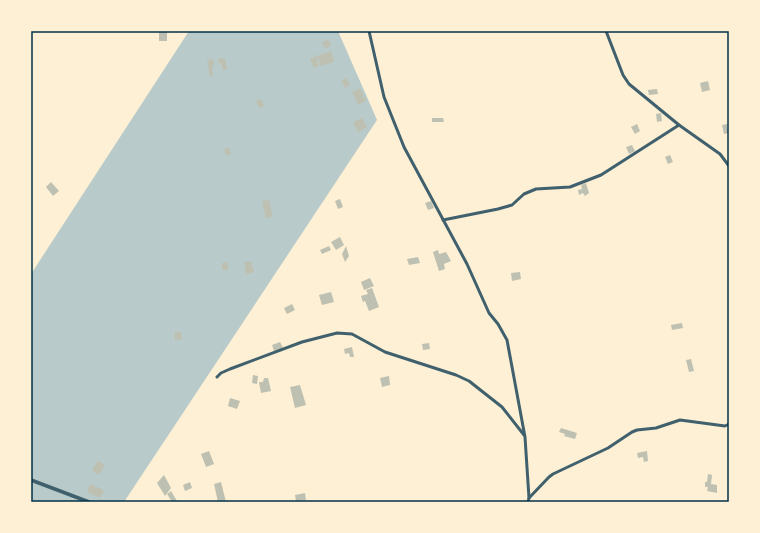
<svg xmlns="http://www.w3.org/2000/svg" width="760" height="533" viewBox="0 0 760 533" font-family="'Public Sans',sans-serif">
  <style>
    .green { fill: #b9caca }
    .building { fill: #bec0b2 }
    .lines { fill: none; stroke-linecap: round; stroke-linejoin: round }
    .minor { stroke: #3f606c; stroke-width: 3 }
    .tertiary { stroke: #3f606c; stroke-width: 3.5 }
    .neatline { fill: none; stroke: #003049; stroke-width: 1.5 }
  </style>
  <rect width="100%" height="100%" fill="#fdf0d5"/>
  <!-- green -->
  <polygon class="green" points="189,31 338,31 377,120 124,502 31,502 31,274"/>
  <!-- building -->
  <g class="building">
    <rect x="159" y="31" width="8" height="10"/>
    <polygon points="328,40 331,46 325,49 322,42"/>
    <polygon points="331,51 334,62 321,66 317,56"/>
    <polygon points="315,55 316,55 319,66 314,68 310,59 315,57"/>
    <polygon points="225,58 227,70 223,70 221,63 218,63 218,59"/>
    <polygon points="213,59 214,65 212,65 213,76 210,77 207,60"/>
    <polygon points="346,78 350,85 345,88 341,80"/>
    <polygon points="708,81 710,90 702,92 700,83"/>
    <polygon points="360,88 366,101 358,105 352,92"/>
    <polygon points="657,89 658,94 649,95 648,90"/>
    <polygon points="261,99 264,106 259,108 256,101"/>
    <polygon points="661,113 662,121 657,122 656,114"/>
    <polygon points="362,118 367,127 358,132 353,122"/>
    <polygon points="432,118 443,118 444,122 432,122"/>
    <polygon points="637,124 640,131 635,134 631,127"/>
    <polygon points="727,124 729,133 724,134 722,125"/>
    <polygon points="632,145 635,151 629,154 626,147"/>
    <polygon points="229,147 231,154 226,156 224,149"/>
    <polygon points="670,155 673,162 668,164 665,157"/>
    <polygon points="51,182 59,191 53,196 46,187"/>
    <polygon points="586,183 589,193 585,196 583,193 579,195 578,190 582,189 581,185"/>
    <polygon points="340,199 343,207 338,209 335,201"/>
    <polygon points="269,200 273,217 266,218 262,201"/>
    <polygon points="431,201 434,208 428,210 425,203"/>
    <polygon points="340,237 344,245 336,250 331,242"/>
    <polygon points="329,246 331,250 322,254 320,250"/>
    <polygon points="346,246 349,256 345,262 342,254"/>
    <polygon points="438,250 439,254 446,252 451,261 444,264 445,269 439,271 433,252"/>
    <polygon points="418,257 420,263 409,265 407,259"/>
    <polygon points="251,261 254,272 246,274 244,262"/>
    <polygon points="228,262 228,270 222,270 222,263"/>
    <polygon points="520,272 521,279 512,281 511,273"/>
    <polygon points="370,278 374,286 364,290 361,282"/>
    <polygon points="372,288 379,307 369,311 365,301 363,302 361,296 368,294 366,290"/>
    <polygon points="331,292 334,302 322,305 319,295"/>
    <polygon points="292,304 295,310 287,314 284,308"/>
    <polygon points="682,323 683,328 672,330 671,325"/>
    <polygon points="175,332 181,332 182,339 175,340"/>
    <polygon points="280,342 283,348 274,351 272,345"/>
    <polygon points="429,343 430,349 423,350 422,344"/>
    <polygon points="352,347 354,357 350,357 349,353 345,354 344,349"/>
    <polygon points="691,359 694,371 689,372 686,360"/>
    <polygon points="253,375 258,376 257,384 252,383"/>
    <polygon points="389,376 390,385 382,387 380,378"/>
    <polygon points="264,378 268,378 271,391 261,393 259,382 263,382"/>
    <polygon points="300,385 306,405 295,408 290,387"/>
    <polygon points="230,398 240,401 237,409 228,406"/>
    <polygon points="561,428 577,433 575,439 564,436 565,434 559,432"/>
    <polygon points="209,451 214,464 206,467 201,454"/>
    <polygon points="647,451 648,461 644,462 643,457 638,458 637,453"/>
    <polygon points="98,461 105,465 99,475 92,470"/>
    <polygon points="708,474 712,475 711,484 717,485 717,493 707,491 708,487 705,487 705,482 707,482"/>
    <polygon points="164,475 171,488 165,496 157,483"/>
    <polygon points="190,482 192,488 185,491 183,485"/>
    <polygon points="221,482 226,502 218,502 214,484"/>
    <polygon points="90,484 104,490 100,498 87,492"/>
    <polygon points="171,491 177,501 176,502 172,502 167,494"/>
    <polygon points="305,493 306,500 296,501 295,495"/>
  </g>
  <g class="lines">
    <!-- minor -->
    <g class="minor">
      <polyline points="369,31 384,97 404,147 467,264 489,313 498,324 507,340 525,437 529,498 528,502"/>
      <polyline points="606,31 623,75 629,84 679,125 720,154 729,166"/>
      <polyline points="443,220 498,209 512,205 524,194 536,189 570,187 601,175 679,125"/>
      <polyline points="217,377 221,373 230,369 302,342 337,333 352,334 385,352 456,375 469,381 502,407 524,435"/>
      <polyline points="529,498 549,477 553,474 608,448 632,432 637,430 656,428 680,420 725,426 729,424"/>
    </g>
    <!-- tertiary -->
    <polyline class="tertiary" points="31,480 89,502"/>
  </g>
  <!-- border -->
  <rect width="760" height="533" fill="none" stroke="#fdf0d5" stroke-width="64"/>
  <rect x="32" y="32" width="696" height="469" class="neatline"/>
</svg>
